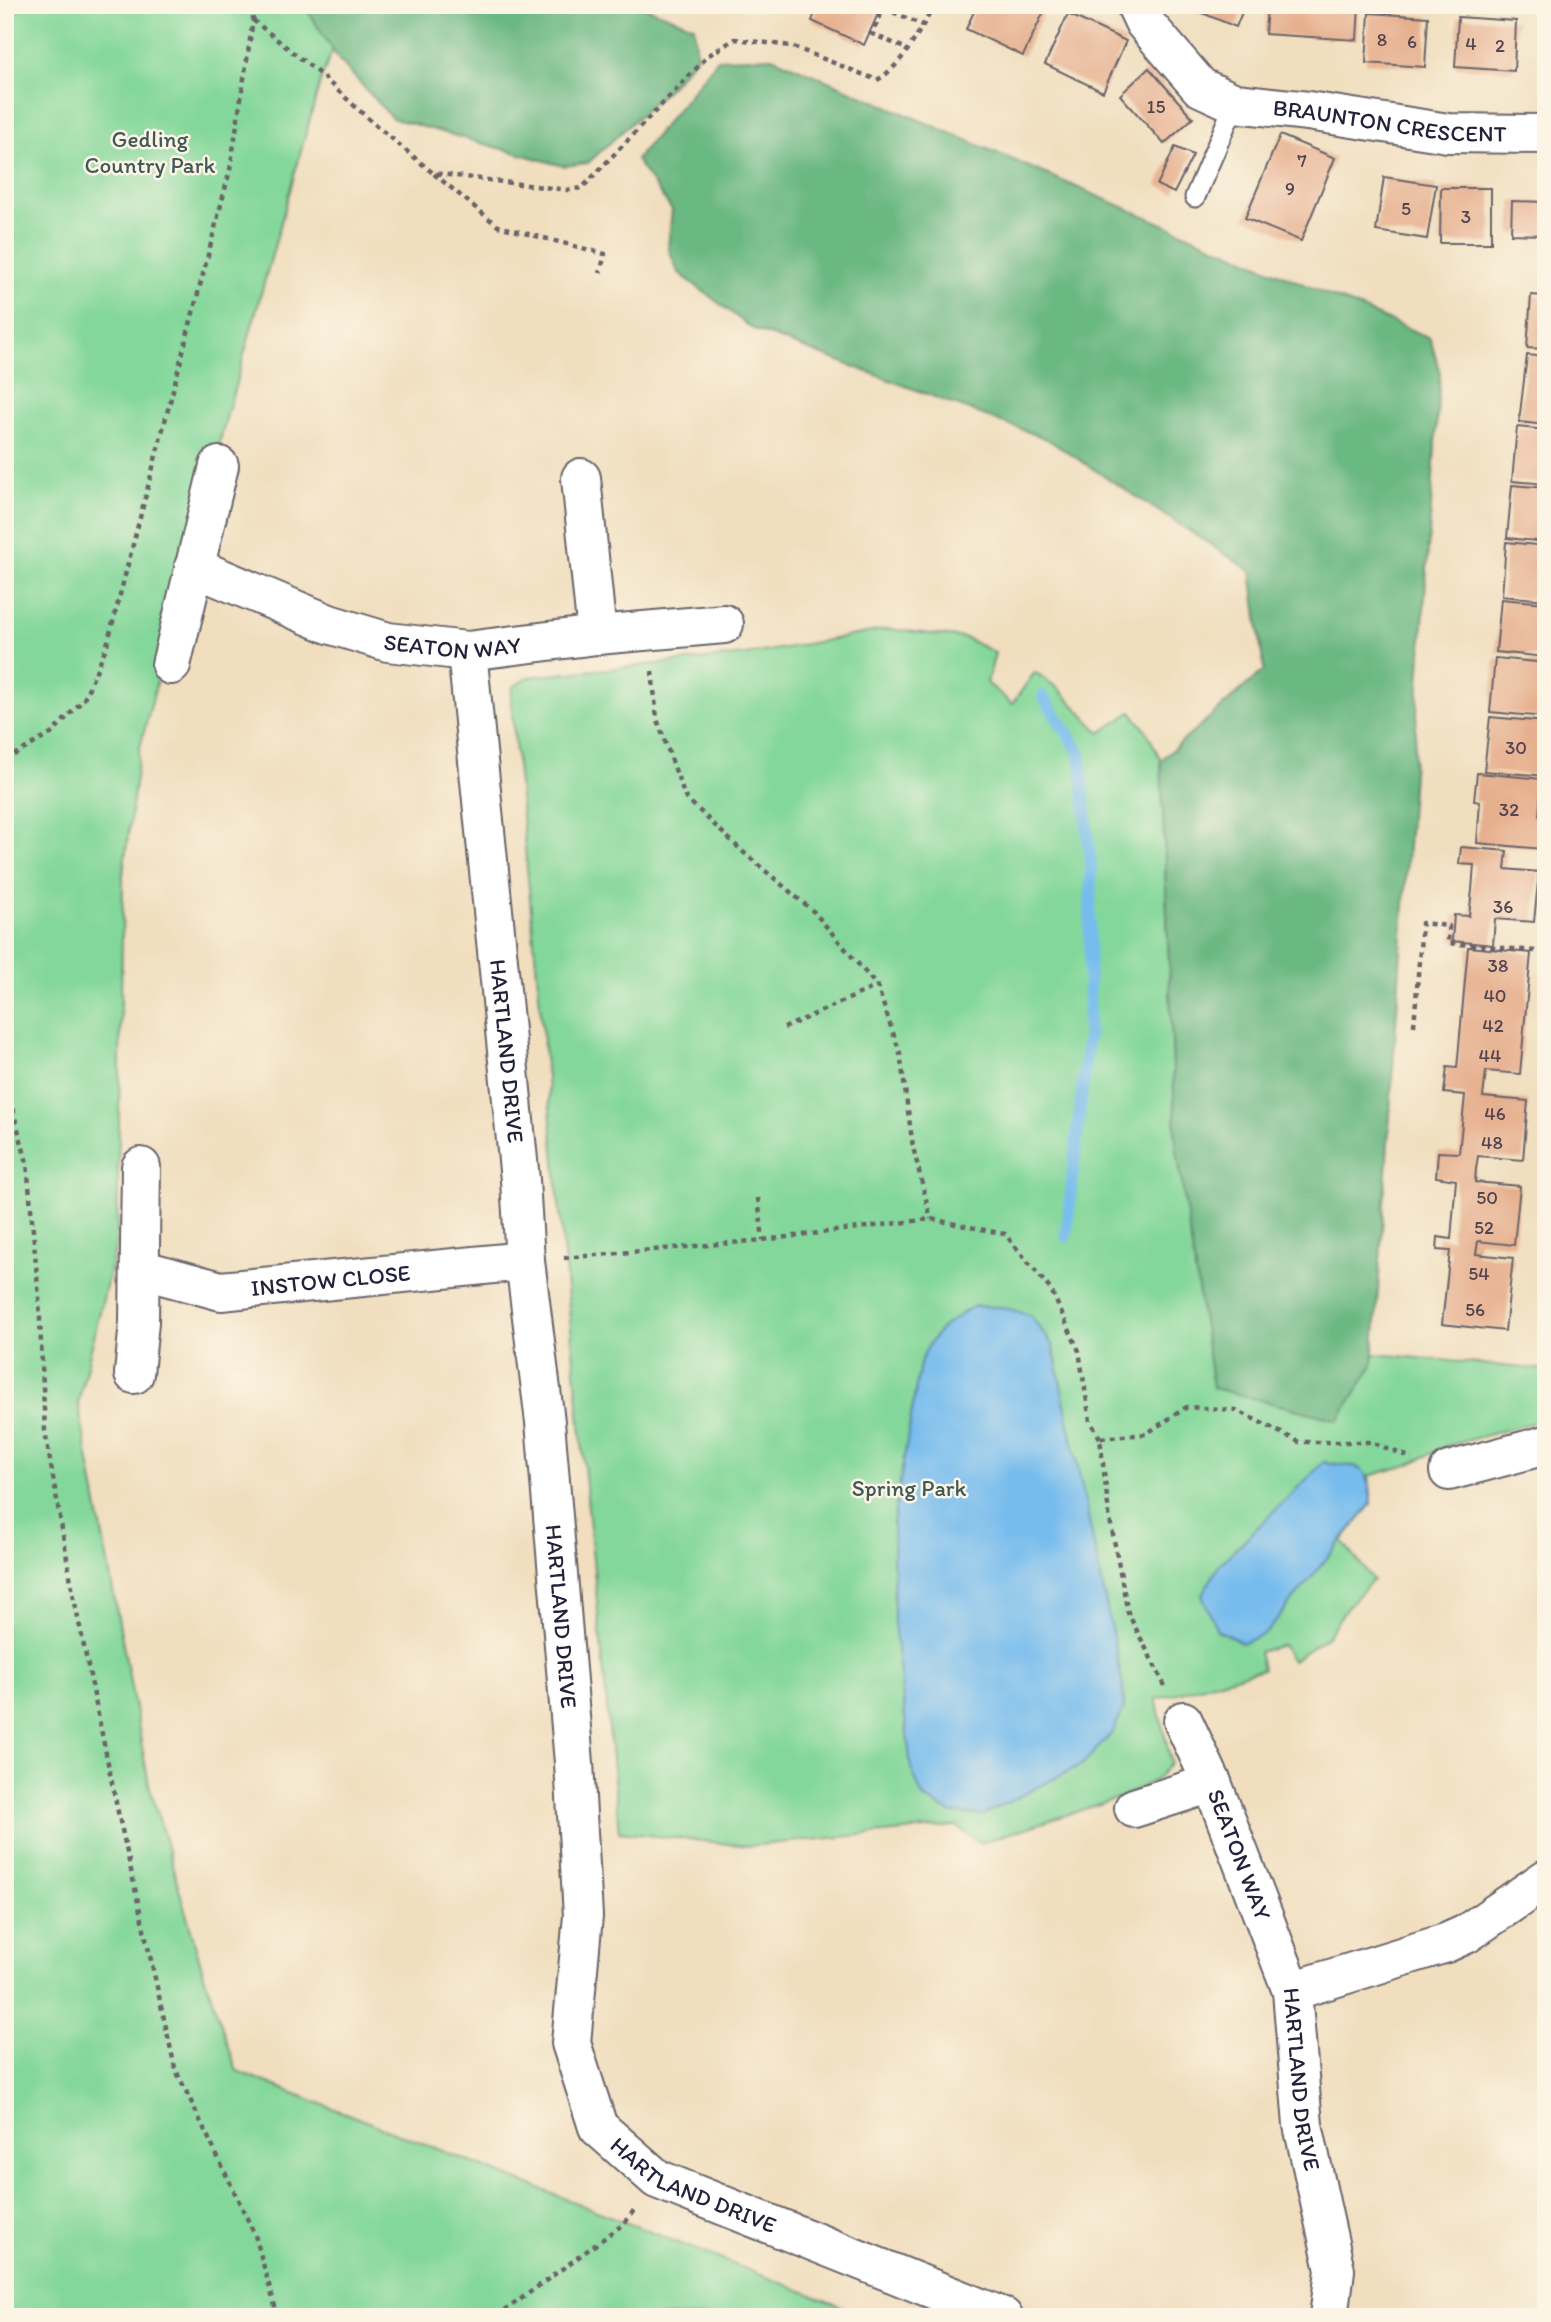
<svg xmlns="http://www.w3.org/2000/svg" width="1551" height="2322" viewBox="0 0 1551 2322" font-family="Itim,sans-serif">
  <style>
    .green { fill: #83d79a; stroke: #527c6a; stroke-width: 2 }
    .forest { fill: #6ab882; stroke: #466d5e; stroke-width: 2 }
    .water { fill: #76bced; stroke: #4c6f94; stroke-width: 2 }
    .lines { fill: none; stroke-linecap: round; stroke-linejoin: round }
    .stream { stroke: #76bced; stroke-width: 12 }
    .building { fill: #e6af8d }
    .service-casing { stroke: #6a6469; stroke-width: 23 }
    .minor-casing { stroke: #6a6469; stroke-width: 42 }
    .path { stroke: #6a6469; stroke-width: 4.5; stroke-dasharray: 5 5; stroke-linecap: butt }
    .service { stroke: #fff; stroke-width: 19 }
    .minor { stroke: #fff; stroke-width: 38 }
    .labels { text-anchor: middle; stroke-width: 5; stroke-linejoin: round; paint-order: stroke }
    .number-label { font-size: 19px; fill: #534550 }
    .street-label { font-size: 23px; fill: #22223b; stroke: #fcf5e5 }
    .park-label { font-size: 23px; fill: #3f5858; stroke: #fcf5e5 }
  </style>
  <rect width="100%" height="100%" fill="#fcf5e5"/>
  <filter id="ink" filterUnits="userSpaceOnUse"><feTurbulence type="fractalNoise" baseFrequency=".0143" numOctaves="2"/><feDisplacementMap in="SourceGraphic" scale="14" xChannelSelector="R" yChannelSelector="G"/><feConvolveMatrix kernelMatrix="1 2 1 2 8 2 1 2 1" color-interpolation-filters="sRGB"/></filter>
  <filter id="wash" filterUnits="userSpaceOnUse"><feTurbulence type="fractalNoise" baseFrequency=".00686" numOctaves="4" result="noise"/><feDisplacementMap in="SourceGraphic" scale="28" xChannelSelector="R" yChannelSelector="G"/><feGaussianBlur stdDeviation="1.57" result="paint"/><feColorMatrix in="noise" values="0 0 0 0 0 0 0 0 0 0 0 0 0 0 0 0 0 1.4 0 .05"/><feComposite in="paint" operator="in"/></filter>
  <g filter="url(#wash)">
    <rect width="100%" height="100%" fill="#f0debe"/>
    <!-- green -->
    <g class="green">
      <polygon points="5,5 355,5 338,37 322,76 220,440 140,747 123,874 117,1241 78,1403 149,1784 203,1972 237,2071 869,2317 5,2317"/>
      <polygon points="888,629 966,638 995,653 987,683 1012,704 1035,672 1059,689 1100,733 1131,712 1146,730 1161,760 1176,1144 1373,1365 1373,1355 1377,1354 1546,1370 1546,1419 1447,1446 1408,1465 1369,1476 1372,1503 1342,1541 1373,1580 1349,1605 1327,1636 1292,1661 1282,1645 1259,1652 1263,1669 1156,1699 1171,1762 1157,1779 1124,1796 980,1843 956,1826 748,1846 619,1832 511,701 513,687 528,677 746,655"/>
    </g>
    <!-- forest -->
    <g class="forest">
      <polygon points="304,5 639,5 694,26 697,56 669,88 588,163 563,166 392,118 339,60"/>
      <polygon points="772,57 1430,338 1440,373 1373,1365 1338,1420 1213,1388 1176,1144 1161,760 1264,670 1251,571 1047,439 753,329 678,272 668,247 672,210 636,160 718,59"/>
    </g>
    <!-- water -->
    <g class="water">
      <path d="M974,1306L1002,1307L1030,1315L1053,1346L1123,1686L1124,1708L1113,1732L1083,1764L983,1815L952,1813L923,1798L911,1768L894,1623L893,1523L920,1363C932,1332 947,1322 974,1306Z"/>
      <path d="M1324,1462C1363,1469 1367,1461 1372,1503L1266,1633L1243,1643L1217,1630L1202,1595L1220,1564Z"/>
    </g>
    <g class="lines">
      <!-- stream -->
      <polyline class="stream" points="1043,696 1080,753 1091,868 1088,1036 1066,1236"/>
    </g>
    <g id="blocks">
      <!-- building -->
      <g class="building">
        <polygon points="818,5 882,5 864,45 812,21"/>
        <polygon points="977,5 1047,5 1023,56 966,29"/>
        <polygon points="1183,5 1245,5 1236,27"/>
        <polygon points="1267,5 1359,5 1357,40 1265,34"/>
        <polygon points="1369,13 1428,17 1425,67 1366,63"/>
        <polygon points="1068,14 1126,41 1103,92 1045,64"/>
        <polygon points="1458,17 1516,21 1514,71 1455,67"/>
        <polygon points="1149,68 1193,118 1164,144 1120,95"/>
        <polygon points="1280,135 1335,158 1301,241 1245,218"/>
        <polygon points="1175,147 1193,155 1174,193 1157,185"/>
        <polygon points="1384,177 1436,185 1427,239 1376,231"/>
        <polygon points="1441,188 1491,188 1491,243 1440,243"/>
        <polygon points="1512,201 1546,202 1546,235 1511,234"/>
        <polygon points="1531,295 1546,296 1546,349 1527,348"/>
        <polygon points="1527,355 1546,357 1546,425 1519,422"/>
        <polygon points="1517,427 1546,430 1546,484 1512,481"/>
        <polygon points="1512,485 1546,488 1546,542 1507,538"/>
        <polygon points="1506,542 1546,546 1546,600 1502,596"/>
        <polygon points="1501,599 1546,603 1546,657 1496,652"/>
        <polygon points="1495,658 1546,663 1546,717 1490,712"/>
        <polygon points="1490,717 1546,722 1546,776 1484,771"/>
        <polygon points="1477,773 1542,779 1539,816 1545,817 1542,849 1477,843 1480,802 1474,801"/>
        <polygon points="1461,847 1507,851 1505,869 1539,872 1534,922 1495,919 1493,945 1452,941 1454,915 1469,916 1472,890 1474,865 1459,864"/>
        <polygon points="1468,947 1531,953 1520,1074 1486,1071 1483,1097 1528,1101 1523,1160 1478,1156 1476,1169 1475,1182 1520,1186 1514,1245 1478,1241 1476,1254 1513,1258 1505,1331 1442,1324 1450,1251 1437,1250 1438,1237 1451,1239 1456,1180 1436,1177 1438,1152 1459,1153 1465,1095 1444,1093 1447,1067 1457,1068"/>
      </g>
    </g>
  </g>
  <g filter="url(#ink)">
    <use href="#blocks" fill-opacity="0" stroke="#6a6469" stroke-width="2"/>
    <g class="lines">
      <defs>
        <polyline id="service" points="1195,197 1235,103"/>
        <g id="minor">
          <path id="s1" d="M1136,5L1144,22L1200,87L1235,103L1308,111L1448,133L1546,134"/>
          <polyline points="581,478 597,635"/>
          <path id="s2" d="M194,567L329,624L388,642L467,651L597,635L724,624"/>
          <path id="s3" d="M467,651L520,1180L525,1261L545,1422L574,1763L583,1916L571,2043L598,2127L657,2179L1003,2317"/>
          <polyline points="171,665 219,466"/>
          <path id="s4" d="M140,1269L221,1291L525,1261"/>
          <polyline points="134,1374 139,1322 141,1167"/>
          <polyline points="1449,1471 1546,1445"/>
          <path id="s5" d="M1183,1721L1212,1783L1292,1991L1303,2125L1335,2270L1329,2317"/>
          <polyline points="1134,1808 1212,1783"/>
          <polyline points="1292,1991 1446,1943 1466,1934 1546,1879"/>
        </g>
      </defs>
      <!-- service casing -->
      <use href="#service" class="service-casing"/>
      <!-- minor casing -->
      <use href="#minor" class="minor-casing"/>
      <!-- path -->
      <g class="path">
        <polyline points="885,5 872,34 907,49"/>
        <polyline points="884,8 922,25"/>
        <path d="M253,20L322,76L372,122L433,173L567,190L582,188L709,55L735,39L791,46L877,80C904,65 919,30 935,5"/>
        <polyline points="434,174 498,226 605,254 600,273"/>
        <polyline points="652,671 657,719 685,797 742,851 814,912 877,986 900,1053 913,1147 931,1219"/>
        <polyline points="5,760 51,734 84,699 107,645 230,170 253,20 251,5"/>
        <polyline points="1414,1026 1422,923 1449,926 1448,943 1546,952"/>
        <polyline points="784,1028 877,986"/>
        <polyline points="5,1080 27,1163 39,1298 45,1431 73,1593 118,1812 175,2068 255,2235 278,2317"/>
        <polyline points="758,1198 763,1240"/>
        <polyline points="564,1258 763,1240 931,1219 1005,1234 1051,1290 1079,1351 1090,1421 1100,1438"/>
        <polyline points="1165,1686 1128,1613 1109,1514 1100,1438 1146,1434 1187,1407 1236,1410 1299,1442 1370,1442 1412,1458"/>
        <polyline points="496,2317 625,2223 634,2210"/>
      </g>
      <!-- service -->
      <use href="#service" class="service"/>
      <!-- minor -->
      <use href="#minor" class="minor"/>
    </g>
  </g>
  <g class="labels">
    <!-- number labels -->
    <g class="number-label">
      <text x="1382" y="46">8</text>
      <text x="1412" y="48">6</text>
      <text x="1471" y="50">4</text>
      <text x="1500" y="52">2</text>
      <text x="1156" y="113">15</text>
      <text x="1302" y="167">7</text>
      <text x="1290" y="195">9</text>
      <text x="1406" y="215">5</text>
      <text x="1466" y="223">3</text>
      <text x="1516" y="754">30</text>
      <text x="1509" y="816">32</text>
      <text x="1503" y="913">36</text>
      <text x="1498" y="972">38</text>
      <text x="1495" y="1002">40</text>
      <text x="1493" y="1032">42</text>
      <text x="1490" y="1062">44</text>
      <text x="1495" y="1120">46</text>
      <text x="1492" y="1149">48</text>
      <text x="1487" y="1204">50</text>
      <text x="1484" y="1234">52</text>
      <text x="1479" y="1280">54</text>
      <text x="1475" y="1316">56</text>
    </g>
    <!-- street labels -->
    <g class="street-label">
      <text dy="8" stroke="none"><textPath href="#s1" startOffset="299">BRAUNTON CRESCENT</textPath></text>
      <text dy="8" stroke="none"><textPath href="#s2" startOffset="273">SEATON WAY</textPath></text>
      <text dy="8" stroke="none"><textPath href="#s3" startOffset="402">HARTLAND DRIVE</textPath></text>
      <text dy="8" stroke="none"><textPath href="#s4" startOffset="194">INSTOW CLOSE</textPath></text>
      <text dy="8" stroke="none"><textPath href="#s3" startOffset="970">HARTLAND DRIVE</textPath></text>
      <text dy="8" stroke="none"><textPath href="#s5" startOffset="145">SEATON WAY</textPath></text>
      <text dy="8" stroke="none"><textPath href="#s5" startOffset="380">HARTLAND DRIVE</textPath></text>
      <text dy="8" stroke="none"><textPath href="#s3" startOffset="1600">HARTLAND DRIVE</textPath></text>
    </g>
    <!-- park labels -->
    <g class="park-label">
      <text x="150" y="147">Gedling<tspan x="150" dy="26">Country Park</tspan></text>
      <text x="909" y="1496">Spring Park</text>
    </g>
  </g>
  <!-- margin -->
  <rect width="1551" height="2322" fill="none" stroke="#fcf5e5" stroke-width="28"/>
</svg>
